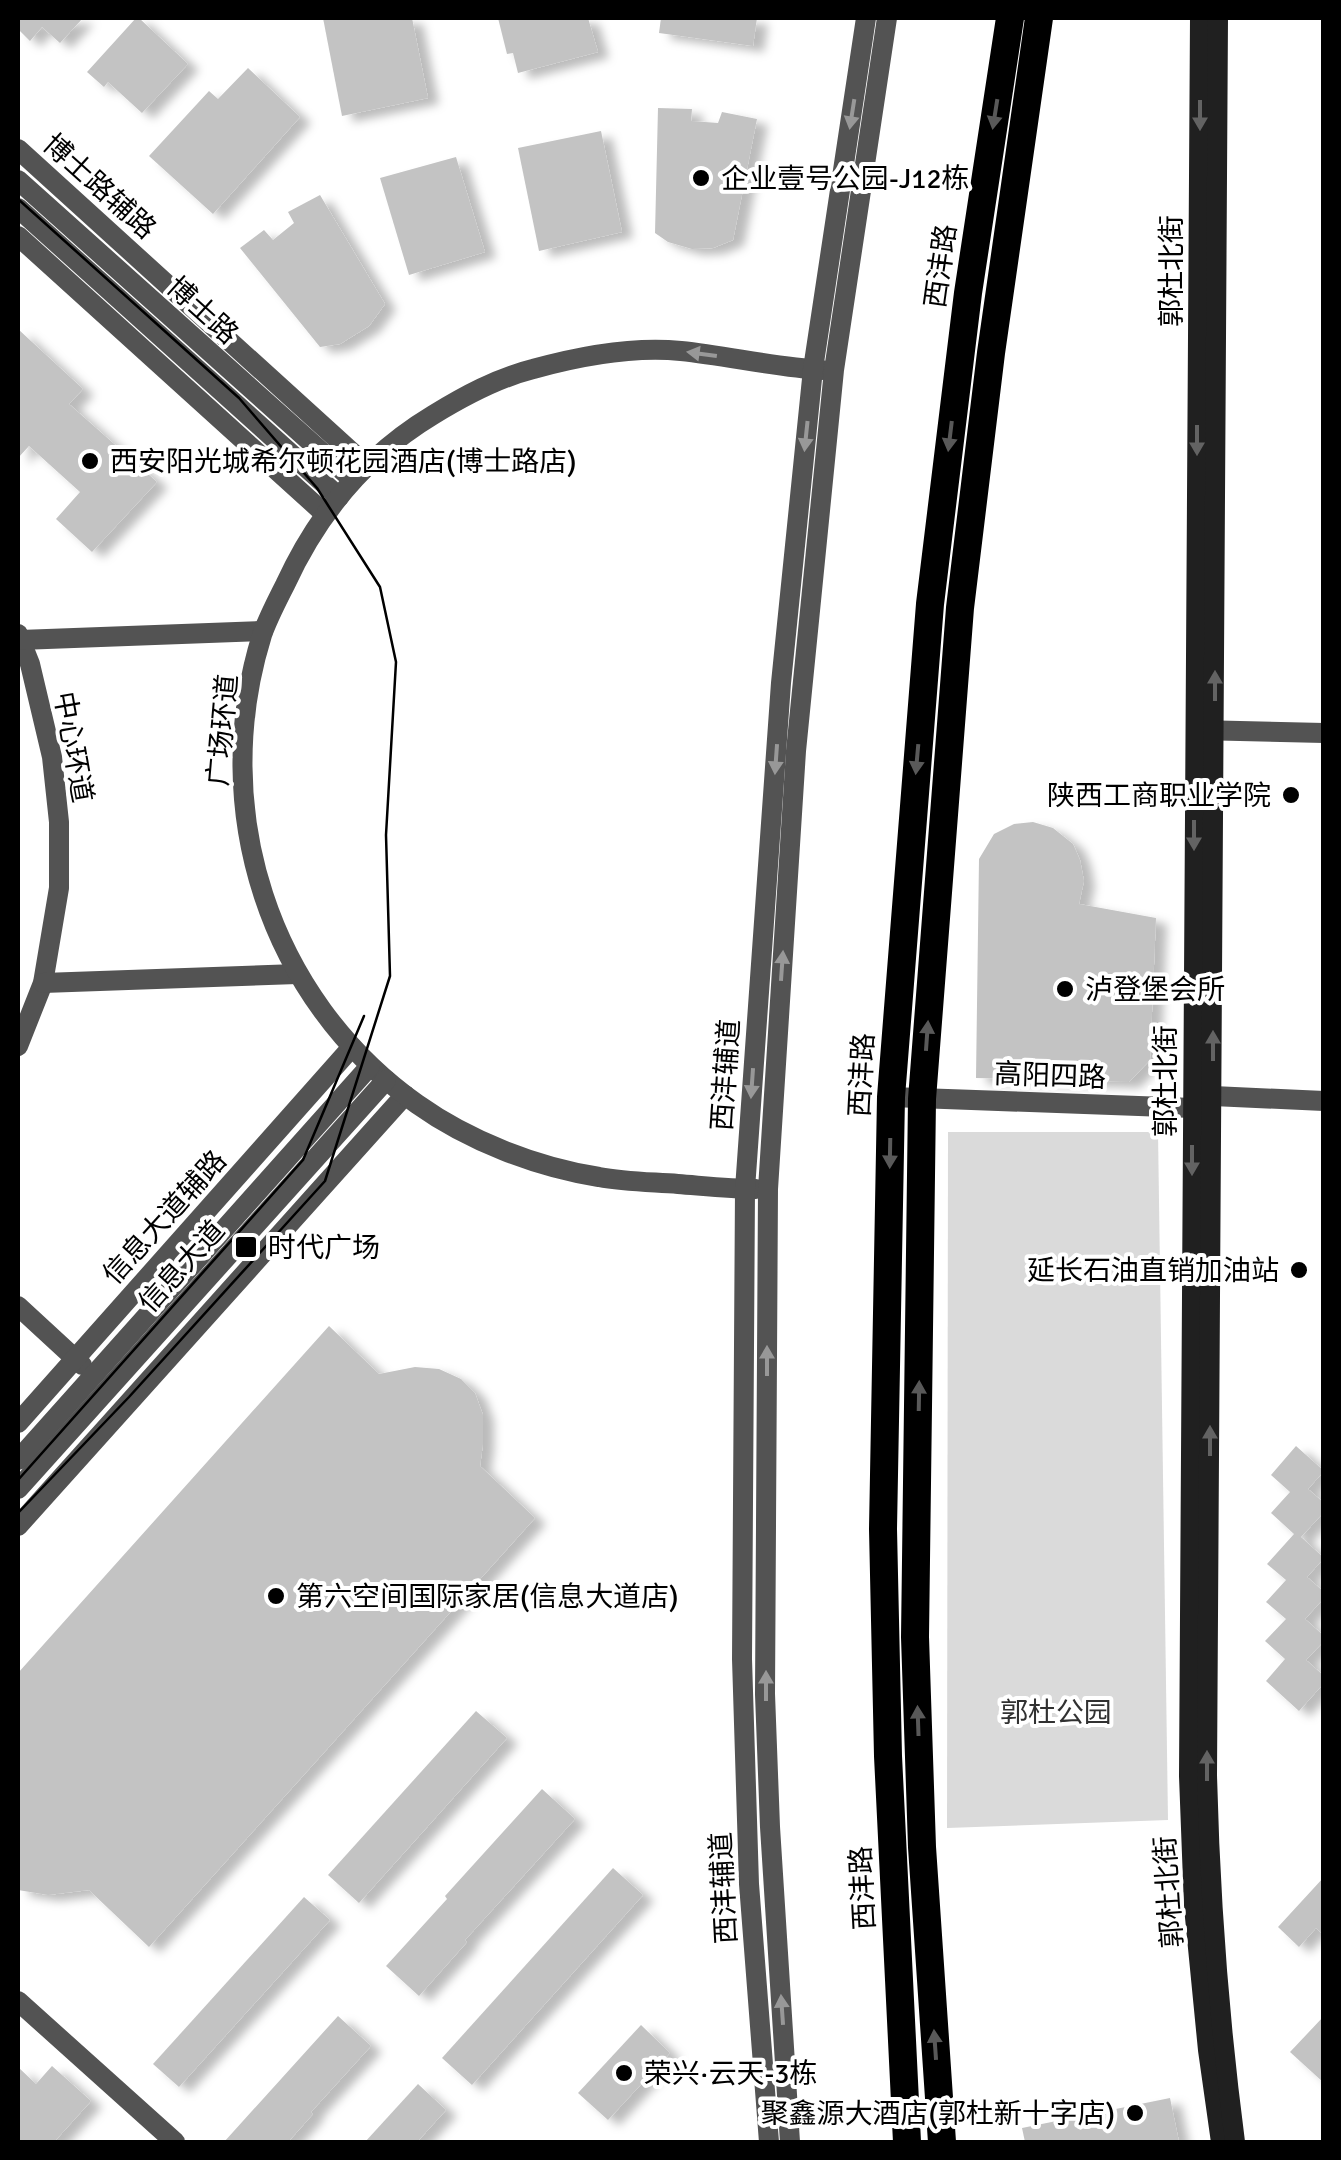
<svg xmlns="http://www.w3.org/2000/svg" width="1341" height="2160" viewBox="0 0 1341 2160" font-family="Signika,'Noto Sans SC',sans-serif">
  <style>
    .green { fill: #dadada }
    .building { fill: #c3c3c3; filter: url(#shadow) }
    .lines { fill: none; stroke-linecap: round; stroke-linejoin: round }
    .minor { stroke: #535353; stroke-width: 20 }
    .tertiary { stroke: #535353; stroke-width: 20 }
    .secondary { stroke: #202020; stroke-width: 20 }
    .trunk { stroke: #000; stroke-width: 28 }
    .tram { stroke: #000; stroke-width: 2.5 }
    .oneway { fill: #989898 }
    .oneway2 { fill: #595959 }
    .oneway3 { fill: #636363 }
    .poi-dot { fill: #000; stroke: #fff; stroke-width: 4 }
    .labels { text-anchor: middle; stroke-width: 8; stroke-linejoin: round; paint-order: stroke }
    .poi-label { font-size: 28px; fill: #000; stroke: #fff; text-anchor: start }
    .street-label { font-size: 28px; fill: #000; stroke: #fff }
    .park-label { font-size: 28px; fill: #313131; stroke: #fff }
  </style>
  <defs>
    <filter id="shadow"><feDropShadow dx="11" dy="6" stdDeviation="5" flood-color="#0004"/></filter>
  </defs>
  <rect width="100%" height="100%" fill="#fff"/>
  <!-- green -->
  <polygon class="green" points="948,1132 1158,1132 1168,1820 947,1828"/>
  <!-- building -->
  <g class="building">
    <polygon points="18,18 83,18 60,43 42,27 30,41 18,29"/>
    <polygon points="136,18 139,18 188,64 142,113 108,82 104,87 87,72"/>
    <polygon points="323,18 412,18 428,98 342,116"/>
    <polygon points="498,18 588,18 598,52 518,73 513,53 507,54"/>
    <polygon points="661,18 757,18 753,46 659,33"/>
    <polygon points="248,68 300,117 213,214 149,156 209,91 218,99"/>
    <polygon points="658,108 692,109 691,121 718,123 722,112 757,119 733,240 713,248 692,249 668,242 655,233"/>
    <polygon points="601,131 622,232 539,251 518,148"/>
    <polygon points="456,157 485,252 409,275 380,178"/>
    <polygon points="320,195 385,304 369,326 340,344 320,347 240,248 264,230 273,240 294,223 288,212"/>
    <polygon points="18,329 83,389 69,404 157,482 92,552 56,519 80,492 29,446 18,458"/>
    <polygon points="1033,822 1053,828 1073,844 1080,860 1084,881 1079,904 1156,918 1150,1060 1129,1082 976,1078 979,859 994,834 1014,824"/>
    <polygon points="329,1326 379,1374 415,1367 439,1369 461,1379 475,1393 483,1415 483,1444 480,1466 535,1518 149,1947 89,1890 48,1895 18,1890 18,1673"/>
    <polygon points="1296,1446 1324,1471 1308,1489 1324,1503 1324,1512 1301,1537 1324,1558 1307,1577 1324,1592 1324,1598 1305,1619 1324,1636 1324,1641 1306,1660 1324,1676 1324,1683 1299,1711 1266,1681 1285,1659 1265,1641 1286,1619 1266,1602 1286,1580 1267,1564 1294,1534 1271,1513 1290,1492 1271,1475"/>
    <polygon points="476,1711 507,1738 359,1903 328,1875"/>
    <polygon points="542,1789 575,1819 465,1940 467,1942 419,1996 386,1966 447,1899 445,1896"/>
    <polygon points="613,1868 643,1895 472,2085 442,2058"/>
    <polygon points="1324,1877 1324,1935 1316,1928 1299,1947 1278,1927"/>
    <polygon points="304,1897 330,1920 179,2087 153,2064"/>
    <polygon points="338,2016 371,2046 311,2112 313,2114 288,2142 224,2142"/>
    <polygon points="1324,2016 1324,2083 1290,2052"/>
    <polygon points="641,2025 670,2053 608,2120 578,2093"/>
    <polygon points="52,2066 91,2101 54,2142 18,2142 18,2067 36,2084"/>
    <polygon points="418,2084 446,2110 417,2142 365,2142"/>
    <polygon points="1170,2098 1179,2142 1025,2142 1022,2128"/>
  </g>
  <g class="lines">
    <!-- minor -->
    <g class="minor">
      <polyline points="18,149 367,466"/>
      <polyline points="18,236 325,514"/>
      <polyline points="1197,730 1324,733"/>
      <polyline points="18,1306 82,1365"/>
      <polyline points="18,1423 352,1047"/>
      <polyline points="18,1526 405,1095"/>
      <polyline points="18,2001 175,2142"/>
    </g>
    <!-- tertiary -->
    <g class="tertiary">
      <polyline points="18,180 353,480"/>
      <polyline points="18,208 339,497"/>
      <polyline points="18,634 30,664 52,757 59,822 59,888 43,983 18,1046"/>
      <polyline points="20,640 263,631"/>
      <polyline points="43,983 297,974"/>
      <polyline points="891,1097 1193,1108 1213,1096 1324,1101"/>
      <path d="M756,1189C730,1189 704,1186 678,1184C652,1182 625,1182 599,1177C536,1167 469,1141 417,1104C268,998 208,808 262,635C268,618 277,601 285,585C318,513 365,456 433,415C464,396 497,378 533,369C580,356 632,346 681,351C728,356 775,367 822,370"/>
      <polyline points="18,1460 370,1066"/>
      <polyline points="18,1489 386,1080"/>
      <polyline points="769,2142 749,1884 742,1659 745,1189 781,683 813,369 866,18"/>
      <polyline points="790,2142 770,1827 765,1694 768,1189 796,751 834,370 887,18"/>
    </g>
    <!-- secondary -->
    <g class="secondary">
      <polyline points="1200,18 1189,1776 1194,1907 1208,2050 1221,2142"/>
      <path d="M1218,18L1207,1775C1210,1899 1219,2020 1235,2142"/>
    </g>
    <!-- trunk -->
    <g class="trunk">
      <polyline points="907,2142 888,1756 883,1529 891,1097 930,604 968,293 1010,18"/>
      <polyline points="942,2142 922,1847 915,1637 922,1099 960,608 991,353 1039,18"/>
    </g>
    <!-- tram -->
    <g class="tram">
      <polyline points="18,199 239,398 317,488 380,587 396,662 386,835 390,976 325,1181 129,1397 18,1513"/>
      <polyline points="18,1480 303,1160 364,1016"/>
    </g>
  </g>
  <!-- one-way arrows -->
  <defs><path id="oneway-solid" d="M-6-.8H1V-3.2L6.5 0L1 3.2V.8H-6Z" transform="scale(2.5)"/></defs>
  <g class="oneway">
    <use href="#oneway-solid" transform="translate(852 114) rotate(99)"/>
    <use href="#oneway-solid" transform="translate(702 354) rotate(-172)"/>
    <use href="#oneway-solid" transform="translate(806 436) rotate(96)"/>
    <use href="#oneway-solid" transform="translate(776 759) rotate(94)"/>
    <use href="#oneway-solid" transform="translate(782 966) rotate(-86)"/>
    <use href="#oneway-solid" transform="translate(752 1083) rotate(94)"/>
    <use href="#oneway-solid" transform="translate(767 1361) rotate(-90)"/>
    <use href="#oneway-solid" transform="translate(766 1686) rotate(-90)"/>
    <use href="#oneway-solid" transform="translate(782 2010) rotate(-94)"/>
  </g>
  <g class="oneway2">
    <use href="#oneway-solid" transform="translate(995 114) rotate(99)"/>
    <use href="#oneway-solid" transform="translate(950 436) rotate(97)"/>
    <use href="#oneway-solid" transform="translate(917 759) rotate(95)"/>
    <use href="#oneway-solid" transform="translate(927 1036) rotate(-86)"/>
    <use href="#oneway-solid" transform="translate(890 1153) rotate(91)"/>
    <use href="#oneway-solid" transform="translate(919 1396) rotate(-89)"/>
    <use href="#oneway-solid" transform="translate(918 1721) rotate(-92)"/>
    <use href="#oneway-solid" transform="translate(935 2045) rotate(-94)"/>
  </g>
  <g class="oneway3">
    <use href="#oneway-solid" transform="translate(1200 115) rotate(90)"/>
    <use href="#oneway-solid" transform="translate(1197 440) rotate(90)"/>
    <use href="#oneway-solid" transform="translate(1215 686) rotate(-90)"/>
    <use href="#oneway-solid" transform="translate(1194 835) rotate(90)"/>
    <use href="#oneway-solid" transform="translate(1213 1046) rotate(-90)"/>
    <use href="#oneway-solid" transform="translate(1192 1160) rotate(90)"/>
    <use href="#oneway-solid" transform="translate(1210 1441) rotate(-90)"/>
    <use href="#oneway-solid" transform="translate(1207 1766) rotate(-90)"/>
  </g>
  <!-- markers -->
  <g class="poi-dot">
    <circle cx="701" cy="178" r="10"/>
    <circle cx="90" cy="461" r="10"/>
    <circle cx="1291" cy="795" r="10"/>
    <circle cx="1065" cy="989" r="10"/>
    <rect x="234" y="1235" width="24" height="24" rx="5"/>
    <circle cx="1299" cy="1270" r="10"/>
    <circle cx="276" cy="1596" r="10"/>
    <circle cx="624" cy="2073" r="10"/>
    <circle cx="1135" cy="2113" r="10"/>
  </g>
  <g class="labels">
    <!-- poi labels -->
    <g class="poi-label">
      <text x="721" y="188">企业壹号公园-J12栋</text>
      <text x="110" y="471">西安阳光城希尔顿花园酒店(博士路店)</text>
      <text x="1271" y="805" text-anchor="end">陕西工商职业学院</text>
      <text x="1085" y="999">泸登堡会所</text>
      <text x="268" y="1257">时代广场</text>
      <text x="1279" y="1280" text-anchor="end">延长石油直销加油站</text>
      <text x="296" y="1606">第六空间国际家居(信息大道店)</text>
      <text x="644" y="2083">荣兴·云天-3栋</text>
      <text x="1115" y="2123" text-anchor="end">聚鑫源大酒店(郭杜新十字店)</text>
    </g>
    <!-- street labels -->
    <g class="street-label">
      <text transform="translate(100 186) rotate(42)" y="10">博士路辅路</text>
      <text transform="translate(940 266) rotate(-82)" y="10">西沣路</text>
      <text transform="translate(1171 271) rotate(-90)" y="10">郭杜北街</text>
      <text transform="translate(203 310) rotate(42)" y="10">博士路</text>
      <text transform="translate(222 730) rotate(-85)" y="10">广场环道</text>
      <text transform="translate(74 747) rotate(80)" y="10">中心环道</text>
      <text transform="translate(725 1075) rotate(-86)" y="10">西沣辅道</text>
      <text transform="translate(861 1075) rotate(-87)" y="10">西沣路</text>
      <text transform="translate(1050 1075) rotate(2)" y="10">高阳四路</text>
      <text transform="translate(1165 1081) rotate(-90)" y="10">郭杜北街</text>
      <text transform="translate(164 1217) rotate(-48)" y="10">信息大道辅路</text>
      <text transform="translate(181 1266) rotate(-48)" y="10">信息大道</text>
      <text transform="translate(723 1888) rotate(-93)" y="10">西沣辅道</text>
      <text transform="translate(862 1888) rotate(-93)" y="10">西沣路</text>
      <text transform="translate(1168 1892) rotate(-94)" y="10">郭杜北街</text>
    </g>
    <!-- park labels -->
    <g class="park-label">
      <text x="1056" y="1722">郭杜公园</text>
    </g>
  </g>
  <!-- border -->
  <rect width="1341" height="2160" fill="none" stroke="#000000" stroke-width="40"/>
</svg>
